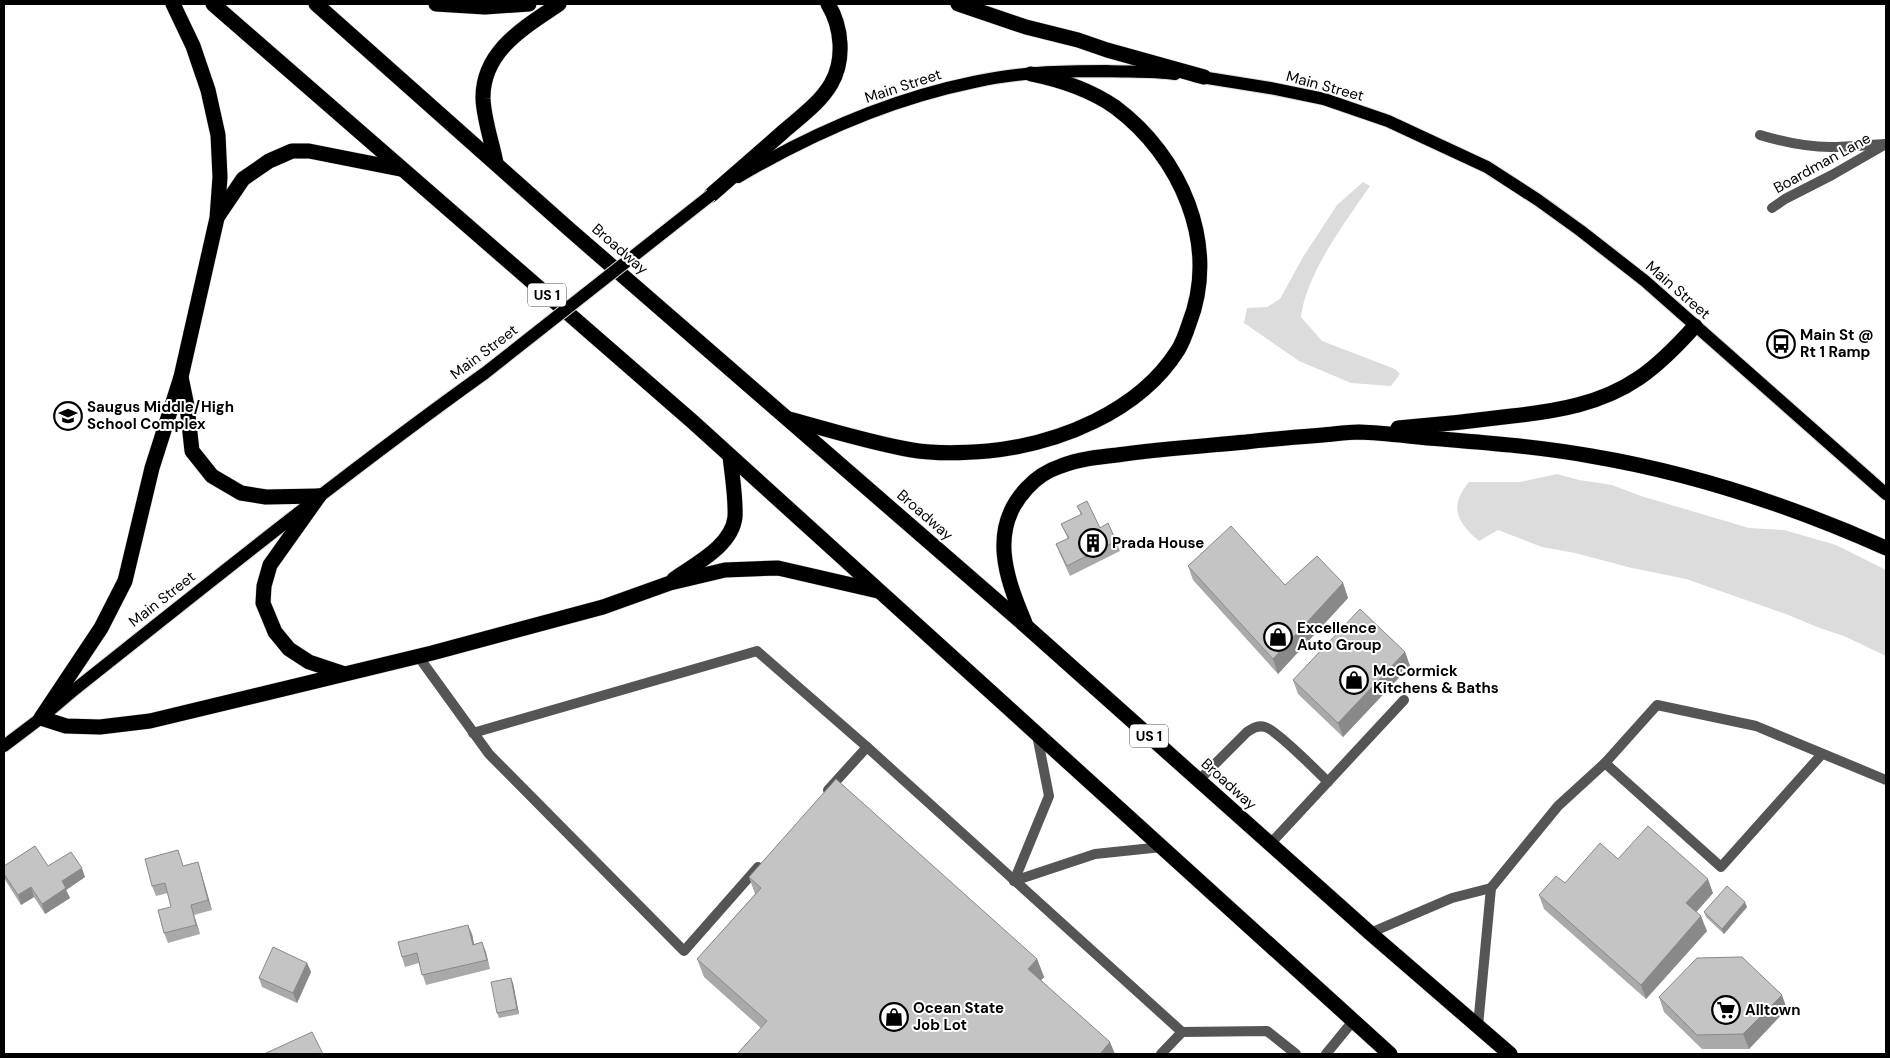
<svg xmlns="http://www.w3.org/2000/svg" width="1890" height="1058" viewBox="0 0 1890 1058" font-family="'DM Sans',sans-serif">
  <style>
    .green { fill: #dcdcdc }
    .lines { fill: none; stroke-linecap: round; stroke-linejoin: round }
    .primary-casing { stroke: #dbdbdb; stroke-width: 14 }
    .highway-casing { stroke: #dbdbdb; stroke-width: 16 }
    .lane { stroke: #555; stroke-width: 10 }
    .street { stroke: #555; stroke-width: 10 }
    .primary { stroke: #000; stroke-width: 12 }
    .highway { stroke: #000; stroke-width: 15 }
    .primary-bridge-casing { stroke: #dbdbdb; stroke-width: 14; stroke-linecap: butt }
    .primary-bridge { stroke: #000; stroke-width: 12 }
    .wall { fill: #a9a9a9 }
    .shaded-wall { fill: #898989 }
    .building { fill: #c4c4c4; stroke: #898989 }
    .labels { text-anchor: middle; stroke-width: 4; stroke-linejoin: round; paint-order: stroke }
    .shield { fill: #fff; stroke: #4c4c4c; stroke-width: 1 }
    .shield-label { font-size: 14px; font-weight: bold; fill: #000 }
    .street-label { font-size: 15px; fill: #000; stroke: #fff }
    .poi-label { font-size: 15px; font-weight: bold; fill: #000; stroke: #fff; text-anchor: start }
  </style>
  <rect width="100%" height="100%" fill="#fff"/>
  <!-- green -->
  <g class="green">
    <path d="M1363,182L1370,186C1345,222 1306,274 1301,317L1322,341L1395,369L1400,374L1391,386L1351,383L1299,361L1244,323L1247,308L1267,307L1280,299L1303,257L1337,205Z"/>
    <path d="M1557,474L1579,480L1612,485L1641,496L1749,528L1784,530L1836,545L1886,570V656L1844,636L1817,627L1786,614L1686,579L1632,568L1575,553L1542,547L1498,530L1479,541C1456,522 1449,506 1469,482H1520Z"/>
  </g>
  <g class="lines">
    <defs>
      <g id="primary">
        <polyline points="1195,76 1270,88 1324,99 1388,121 1487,167 1538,200 1581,231 1645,281 1886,494"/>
        <path d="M738,177C811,134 891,99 974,82C1018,72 1062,71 1107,71C1129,72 1153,71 1175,74"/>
        <path d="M4,746L41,718L74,690C210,582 344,474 485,373"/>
      </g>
      <g id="highway">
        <polyline points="173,4 193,46 208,90 218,135 220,177 217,218 181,377 152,468 125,581 101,628 41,718 66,726 100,727 150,721 432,653 603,607 670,583 725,570 778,568 878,591"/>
        <polyline points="213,4 693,422 1390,1054"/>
        <polyline points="316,4 569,229 1027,627 1370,933 1510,1054"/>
        <polyline points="436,4 485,7 529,4"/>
        <polyline points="958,4 1026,27 1078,40 1107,50 1204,77"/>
        <path d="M496,163C492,142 484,120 483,99C482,51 525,27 559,4"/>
        <path d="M711,195C735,174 759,153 783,132C799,118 820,103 831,84C845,60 842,27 828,4"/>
        <polyline points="218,216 243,179 269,161 292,151 309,151 400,169"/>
        <polyline points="181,377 187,406 192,451 212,476 241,493 266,497 319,496"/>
        <path d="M789,419C830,430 871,443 912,450C936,454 964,453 988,451C1058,444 1139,412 1178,350C1183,342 1186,333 1189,324C1220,245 1181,156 1115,107C1089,89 1061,80 1031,74"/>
        <path d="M1398,428C1436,425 1474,421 1512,416C1557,411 1601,404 1639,378C1661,363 1678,345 1695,326"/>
        <polyline points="319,496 270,565 264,586 263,603 275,632 289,649 309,662 342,673"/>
        <path d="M674,579C695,564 732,546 735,517C736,498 732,475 730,456"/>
        <path d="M1025,623C1006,578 988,529 1027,488C1036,478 1049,470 1061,466C1079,459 1098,457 1117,455C1160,449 1203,446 1246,442C1271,439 1297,437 1323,435C1335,434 1347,432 1359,432C1387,433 1414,437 1442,439C1491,443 1541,447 1591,456C1692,473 1792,506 1886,548"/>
      </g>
    </defs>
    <!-- primary casing -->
    <use href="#primary" class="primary-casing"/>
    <!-- highway casing -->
    <use href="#highway" class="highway-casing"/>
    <!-- lane -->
    <g class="lane">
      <polyline points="418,656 489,754 684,951 758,867"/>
      <polyline points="473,733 757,651 867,747"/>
      <polyline points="1605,763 1721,867 1822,754"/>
      <path d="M1199,780L1247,732C1253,728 1258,725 1265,727C1276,730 1317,771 1328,782"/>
      <polyline points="828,790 867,747 1182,1032 1267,1031 1296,1054"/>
      <polyline points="1270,844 1404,700"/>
      <polyline points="1014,881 1049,796 1037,735"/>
      <polyline points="1014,881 1095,854 1162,847"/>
      <polyline points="1370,933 1452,898 1491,888"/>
      <polyline points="1478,1026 1491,888 1558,806 1605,763 1657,705 1756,726 1886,780"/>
      <polyline points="1161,1054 1182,1032"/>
      <polyline points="1326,1054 1353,1021"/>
    </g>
    <!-- street -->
    <g class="street">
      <path d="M1760,135C1783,142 1806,147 1830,147C1848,147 1867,145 1885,144"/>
      <polyline points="1772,208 1785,199 1832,175 1886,144"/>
    </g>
    <!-- primary -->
    <use href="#primary" class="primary"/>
    <!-- highway -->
    <use href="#highway" class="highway"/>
    <defs>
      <polyline id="primary-bridge" points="485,373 711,195"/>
    </defs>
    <!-- primary-bridge casing -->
    <use href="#primary-bridge" class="primary-bridge-casing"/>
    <!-- primary-bridge -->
    <use href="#primary-bridge" class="primary-bridge"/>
  </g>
  <!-- wall -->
  <g class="wall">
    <polygon points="1077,506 1100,528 1116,541 1120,551 1070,576 1060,554 1056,544 1068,539 1061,524 1081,515"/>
    <polygon points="1188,566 1285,585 1343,583 1348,598 1278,674 1193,580"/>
    <polygon points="1405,652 1410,666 1343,737 1298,694 1293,680"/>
    <polygon points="178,850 183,866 201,872 212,910 194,915 200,934 168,943 164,933 171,907 168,893 156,896 152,886"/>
    <polygon points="1618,859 1713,893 1696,912 1707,931 1646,999 1544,909 1539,895"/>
    <polygon points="4,866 48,866 85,877 66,890 70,898 45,914 34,897 21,905 4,878"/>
    <polygon points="749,877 1037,959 1044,977 1041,980 1115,1054 738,1054 738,1053 761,1028 704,977 697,959 755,894"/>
    <polygon points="1747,907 1724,934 1706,917 1704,912"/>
    <polygon points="472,934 474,944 482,942 490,969 426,985 419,963 405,967 402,957"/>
    <polygon points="307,963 311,972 297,1003 262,987 259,978"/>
    <polygon points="513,983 519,1014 499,1018 497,1013"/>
    <polygon points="1659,997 1787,1009 1749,1049 1702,1049 1664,1012"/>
  </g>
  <!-- shaded-wall -->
  <g class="shaded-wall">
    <polygon points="1343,583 1348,598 1278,674 1273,659"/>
    <polygon points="1405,652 1410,666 1343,737 1338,723"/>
    <polygon points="198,862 201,872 212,910 208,900"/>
    <polygon points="82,868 85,877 66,890 70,898 45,914 42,904 62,881"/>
    <polygon points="1708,879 1713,893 1692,917 1686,903"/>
    <polygon points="31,887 34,897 21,905 18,895"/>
    <polygon points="1745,902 1747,907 1724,934 1722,929"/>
    <polygon points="191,905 194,915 200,934 196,925"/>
    <polygon points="1701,916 1707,931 1646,999 1641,985"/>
    <polygon points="468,925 472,934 476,954 473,945"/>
    <polygon points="482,942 486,952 490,969 487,960"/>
    <polygon points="1037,959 1044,977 1035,987 1028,969"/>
    <polygon points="307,963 311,972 297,1003 293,993"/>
    <polygon points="511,978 513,983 519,1014 517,1009"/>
    <polygon points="1782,995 1787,1009 1749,1049 1743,1034"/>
    <polygon points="1110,1042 1115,1054 1100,1054"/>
  </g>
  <!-- building -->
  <g class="building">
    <polygon points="1087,501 1100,528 1108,523 1116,541 1067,566 1056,544 1069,538 1061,524 1082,514 1077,506"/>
    <polygon points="1231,526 1285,585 1317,556 1343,583 1273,659 1188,566"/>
    <polygon points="1360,609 1405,652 1338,723 1293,680"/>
    <polygon points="836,779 1037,959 1028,969 1110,1042 1100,1054 739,1054 738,1053 767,1021 697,959 761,888 749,877"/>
    <polygon points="1648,826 1708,879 1686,903 1701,916 1641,985 1539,895 1556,876 1565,883 1600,843 1618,859"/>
    <polygon points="35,846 48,866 71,852 82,868 62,881 66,888 42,904 31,887 18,895 4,874 4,866"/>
    <polygon points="178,850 183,866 198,862 208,900 191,905 196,925 164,933 158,910 171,907 165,883 152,886 145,859"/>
    <polygon points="1727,886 1745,902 1722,929 1704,912"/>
    <polygon points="468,925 473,945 482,942 487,960 422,975 417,953 402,957 398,942"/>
    <polygon points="273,947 307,963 293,993 259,978"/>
    <polygon points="1742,957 1782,995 1743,1034 1697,1035 1659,997 1697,958"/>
    <polygon points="511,978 517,1009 497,1013 491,982"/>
    <polygon points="312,1032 323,1054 264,1054"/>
  </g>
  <!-- icons -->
  <defs>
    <symbol id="bus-ring" viewBox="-11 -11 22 22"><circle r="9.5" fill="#fff" stroke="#000" stroke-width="1.5"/><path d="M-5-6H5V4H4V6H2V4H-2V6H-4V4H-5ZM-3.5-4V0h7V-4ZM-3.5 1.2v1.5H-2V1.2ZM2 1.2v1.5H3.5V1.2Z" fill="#000"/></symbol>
    <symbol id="school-ring" viewBox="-11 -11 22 22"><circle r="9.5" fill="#fff" stroke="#000" stroke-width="1.5"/><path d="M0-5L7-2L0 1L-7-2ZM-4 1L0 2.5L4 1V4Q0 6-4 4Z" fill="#000"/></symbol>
    <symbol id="building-ring" viewBox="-11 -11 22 22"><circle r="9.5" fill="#fff" stroke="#000" stroke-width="1.5"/><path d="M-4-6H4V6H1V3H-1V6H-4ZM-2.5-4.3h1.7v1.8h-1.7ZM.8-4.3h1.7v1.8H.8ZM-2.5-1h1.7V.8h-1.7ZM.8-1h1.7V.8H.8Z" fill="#000"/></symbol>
    <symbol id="shop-ring" viewBox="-11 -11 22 22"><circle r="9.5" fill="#fff" stroke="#000" stroke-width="1.5"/><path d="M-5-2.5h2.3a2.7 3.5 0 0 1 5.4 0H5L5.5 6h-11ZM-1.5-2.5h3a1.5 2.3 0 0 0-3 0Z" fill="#000"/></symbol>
    <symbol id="supermarket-ring" viewBox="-11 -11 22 22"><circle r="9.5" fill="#fff" stroke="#000" stroke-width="1.5"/><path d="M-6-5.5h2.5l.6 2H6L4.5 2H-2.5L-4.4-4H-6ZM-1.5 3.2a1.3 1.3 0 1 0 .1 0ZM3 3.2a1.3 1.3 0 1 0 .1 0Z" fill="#000"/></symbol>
  </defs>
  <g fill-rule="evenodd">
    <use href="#bus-ring" x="1765" y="328" width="32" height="32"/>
    <use href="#school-ring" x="52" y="400" width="32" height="32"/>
    <use href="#building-ring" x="1077" y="527" width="32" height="32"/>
    <use href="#shop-ring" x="1262" y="621" width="32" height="32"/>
    <use href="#shop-ring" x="1338" y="664" width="32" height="32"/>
    <use href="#supermarket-ring" x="1710" y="994" width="32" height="32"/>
    <use href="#shop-ring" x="878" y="1001" width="32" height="32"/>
  </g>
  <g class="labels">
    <!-- shield labels -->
    <g class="shield">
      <rect x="528" y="283.5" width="38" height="23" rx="4"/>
      <rect x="1130" y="724.5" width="38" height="23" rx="4"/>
    </g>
    <g class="shield-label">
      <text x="547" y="300">US 1</text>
      <text x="1149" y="741">US 1</text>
    </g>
    <!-- street labels -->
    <g class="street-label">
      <text transform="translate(903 86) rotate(-18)" y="5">Main Street</text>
      <text transform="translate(1325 86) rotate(15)" y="5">Main Street</text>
      <text transform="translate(1822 163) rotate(-29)" y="5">Boardman Lane</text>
      <text transform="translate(620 249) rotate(41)" y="5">Broadway</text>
      <text transform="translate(1678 290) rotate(41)" y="5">Main Street</text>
      <text transform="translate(484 352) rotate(-37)" y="5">Main Street</text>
      <text transform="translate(925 515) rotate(41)" y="5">Broadway</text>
      <text transform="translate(162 599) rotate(-38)" y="5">Main Street</text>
      <text transform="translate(1229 784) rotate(42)" y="5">Broadway</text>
    </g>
    <!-- poi labels -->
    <g class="poi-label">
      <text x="1800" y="340">Main St @<tspan x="1800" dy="17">Rt 1 Ramp</tspan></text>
      <text x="87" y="412">Saugus Middle/High<tspan x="87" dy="17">School Complex</tspan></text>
      <text x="1112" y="548">Prada House</text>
      <text x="1297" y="633">Excellence<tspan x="1297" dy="17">Auto Group</tspan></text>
      <text x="1373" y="676">McCormick<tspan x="1373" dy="17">Kitchens &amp; Baths</tspan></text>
      <text x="913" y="1013">Ocean State<tspan x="913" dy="17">Job Lot</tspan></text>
      <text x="1745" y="1015">Alltown</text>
    </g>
  </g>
  <!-- border -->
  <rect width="1890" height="1058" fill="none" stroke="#000000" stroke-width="10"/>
</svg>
